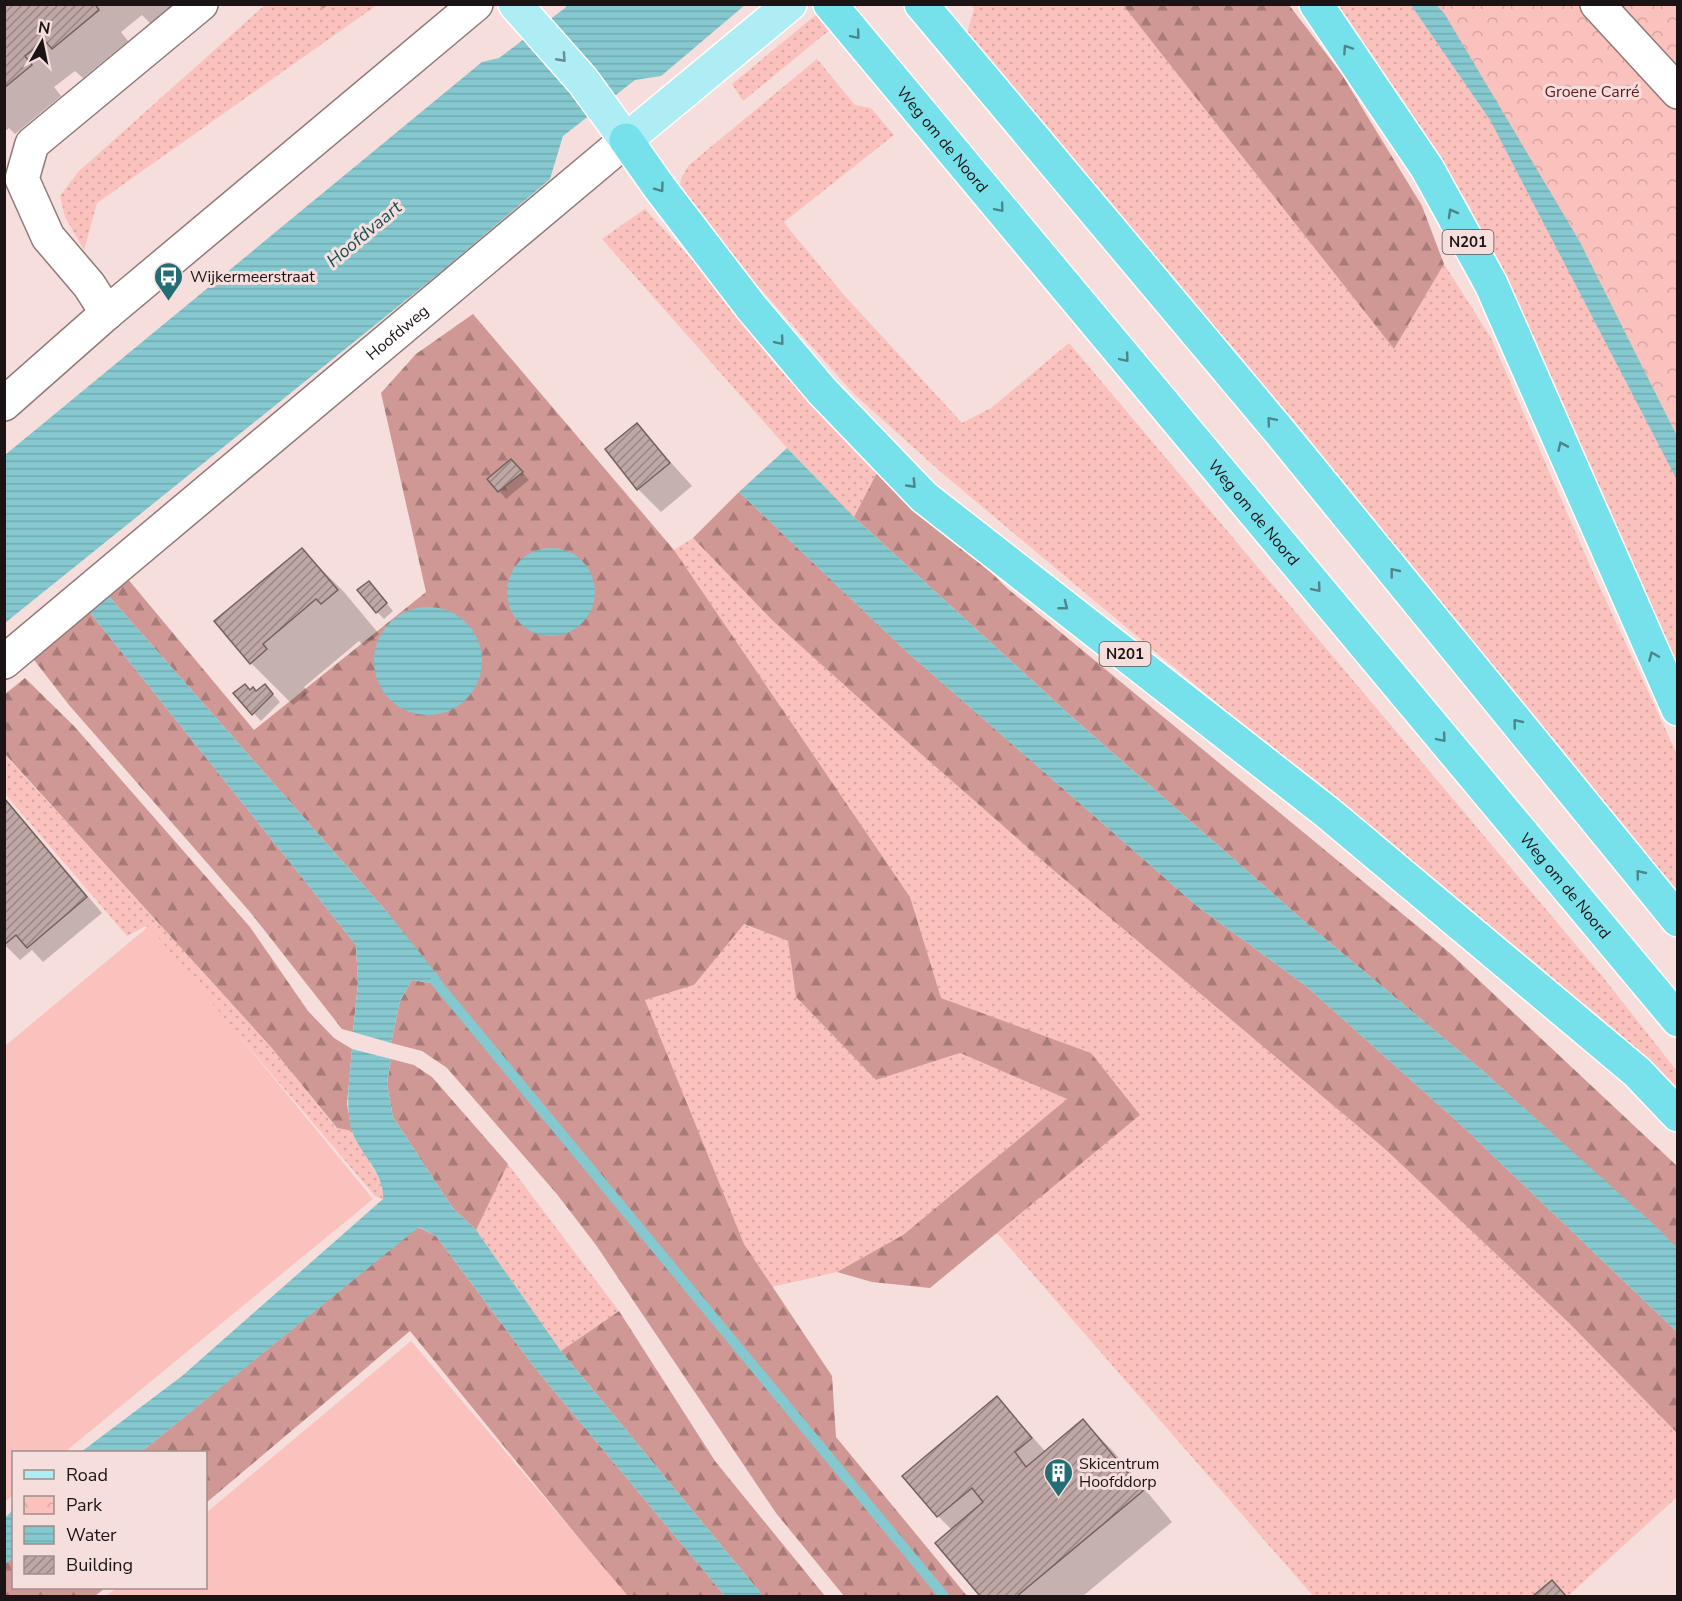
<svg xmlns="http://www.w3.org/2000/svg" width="1682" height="1601" viewBox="0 0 1682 1601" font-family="'Nunito Sans',sans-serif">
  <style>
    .grass { fill: url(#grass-dots) }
    .forest { fill: url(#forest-firs) }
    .park { fill: url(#park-crowns) }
    .pitch { fill: #fbc1bd }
    .water { fill: url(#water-rules) }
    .shadow { fill: #0003 }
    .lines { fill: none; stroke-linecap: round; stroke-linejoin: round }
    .stream { stroke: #85c8cf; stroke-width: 10 }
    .building { fill: url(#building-hatch); stroke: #75615f; stroke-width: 1.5 }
    .minor-casing { stroke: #8f7a78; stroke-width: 36 }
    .major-casing { stroke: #fff; stroke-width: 36 }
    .highway-casing { stroke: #fff; stroke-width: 36 }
    .minor { stroke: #fff; stroke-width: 33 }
    .major { stroke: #adedf3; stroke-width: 33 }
    .highway { stroke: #76e1eb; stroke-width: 33 }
    .oneway { stroke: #4e858a }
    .oneway2 { stroke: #6c8b8f }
    .labels { text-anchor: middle; stroke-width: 6; stroke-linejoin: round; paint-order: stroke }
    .shield { fill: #f6dedc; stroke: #5d5150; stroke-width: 1.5 }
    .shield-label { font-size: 15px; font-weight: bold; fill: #1c1414 }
    .park-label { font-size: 16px; fill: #5e1a1c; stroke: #f6dedc }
    .street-label { font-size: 16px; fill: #1c1414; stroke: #f6dedc }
    .poi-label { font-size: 16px; fill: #1c1414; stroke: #f6dedc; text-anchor: start }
    .water-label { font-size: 18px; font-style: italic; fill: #175157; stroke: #f6dedc }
  </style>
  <defs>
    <pattern id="grass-dots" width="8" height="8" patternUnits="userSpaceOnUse" patternTransform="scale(1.5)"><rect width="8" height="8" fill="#fbc1bd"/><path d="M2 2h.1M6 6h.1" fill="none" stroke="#d7a5a2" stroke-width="1.8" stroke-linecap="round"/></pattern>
    <pattern id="forest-firs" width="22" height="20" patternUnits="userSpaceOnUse" patternTransform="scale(1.5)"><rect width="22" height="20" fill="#d09894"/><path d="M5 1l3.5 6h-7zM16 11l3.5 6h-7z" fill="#a87b78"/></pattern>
    <pattern id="park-crowns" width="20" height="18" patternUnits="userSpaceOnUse" patternTransform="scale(1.5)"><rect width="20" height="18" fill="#fbc1bd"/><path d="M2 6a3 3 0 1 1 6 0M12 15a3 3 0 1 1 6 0" fill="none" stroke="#d7a5a2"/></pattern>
    <pattern id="water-rules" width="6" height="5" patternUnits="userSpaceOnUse" patternTransform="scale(1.5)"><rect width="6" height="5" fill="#85c8cf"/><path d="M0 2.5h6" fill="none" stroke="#72abb1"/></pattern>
    <pattern id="building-hatch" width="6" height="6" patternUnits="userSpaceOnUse" patternTransform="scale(1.5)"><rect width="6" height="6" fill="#bea7a5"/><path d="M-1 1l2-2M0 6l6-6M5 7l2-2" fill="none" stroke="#9a8785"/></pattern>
  </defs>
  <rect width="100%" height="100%" fill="#f6dedc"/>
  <!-- grass -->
  <g class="grass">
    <polygon points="266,4 377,5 97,203 84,250 65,217 60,196 78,172"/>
    <polygon points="828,5 860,5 743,101 732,84"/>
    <polygon points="971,5 1123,5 1394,349 1444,264 1491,338 1595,577 1677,754 1677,894 966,36 974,9"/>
    <polygon points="1336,5 1411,5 1490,120 1655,434 1677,480 1677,665 1469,205 1361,38"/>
    <path d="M817,59L855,105L871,108L894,135L784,222L790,230L844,295L962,423L991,408L1069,343L1602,976L1677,1071V1090L1598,1016L1317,787L942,473L854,394L685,204C677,186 679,180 689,165Z"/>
    <polygon points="645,209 881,465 854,517 787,448 602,239"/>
    <polygon points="693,538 772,620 903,738 1052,869 1385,1149 1569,1323 1677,1433 1677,1497 1568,1596 1313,1596 997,1233 1139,1115 1091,1053 940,998 910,897 674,550"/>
    <polygon points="4,754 271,1047 336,1128 352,1131 384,1188 383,1199 375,1196 146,926 127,936 5,794"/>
    <polygon points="743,924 788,941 796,997 876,1080 960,1053 1067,1099 903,1235 837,1272 772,1287 741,1239 645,1000 694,985"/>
    <polygon points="508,1164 619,1311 561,1351 476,1230"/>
  </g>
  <!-- forest -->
  <g class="forest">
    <polygon points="1123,5 1289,5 1341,73 1422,206 1444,264 1394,349"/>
    <polygon points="473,314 674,550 910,897 941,998 1091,1053 1140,1115 930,1288 872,1282 837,1272 903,1235 1067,1099 960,1053 876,1080 796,997 788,941 744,924 694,985 645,1000 744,1244 832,1376 836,1437 967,1596 844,1596 776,1513 596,1245 556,1193 447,1068 422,1051 391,1043 400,1001 412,980 431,983 387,912 107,594 127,578 254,730 426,592 381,393 416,354"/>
    <polygon points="881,465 1008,589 1451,954 1677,1166 1677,1248 1483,1071 1304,921 1072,717 854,517"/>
    <polygon points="739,492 906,651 1197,906 1306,986 1459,1123 1677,1332 1677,1433 1569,1323 1385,1149 1052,869 903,738 772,620 693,538"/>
    <polygon points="88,610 356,945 358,983 353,1032 342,1029 250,912 69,705 31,656"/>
    <polygon points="25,678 74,726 250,927 308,1011 334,1038 352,1049 347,1104 352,1131 337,1128 271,1047 5,754 4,695"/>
    <polygon points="391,1059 414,1065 432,1077 508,1164 476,1230 452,1207 393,1117 387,1084"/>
    <polygon points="418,1227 436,1236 535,1368 725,1596 626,1596 410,1331 206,1503 206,1452 141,1452"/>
    <polygon points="619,1311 715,1461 825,1596 763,1596 561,1351"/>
    <polygon points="13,1557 14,1588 105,1588 95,1596 5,1596 5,1564"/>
  </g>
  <!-- park -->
  <polygon class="park" points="1436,5 1677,5 1677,436 1580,242"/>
  <!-- pitch -->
  <g class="pitch">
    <polygon points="149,926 373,1199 65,1452 14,1452 13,1495 5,1502 5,1046"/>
    <polygon points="411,1341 628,1596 106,1596 117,1588 206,1588 206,1513"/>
  </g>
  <!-- water -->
  <g class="water">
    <polygon points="567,5 745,5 661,76 635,80 563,136 550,179 442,271 5,623 5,455 482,62 499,58 565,8"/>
    <polygon points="1411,5 1436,5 1444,13 1580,242 1677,436 1677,480 1490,120"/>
    <polygon points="787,448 854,517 1072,717 1304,921 1483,1071 1660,1230 1677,1248 1677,1332 1459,1123 1306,986 1197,906 906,651 739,492"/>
    <circle cx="551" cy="592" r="44"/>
    <polygon points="107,594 387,912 441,979 431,983 412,980 400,1001 391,1043 353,1032 358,983 356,945 88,610"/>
    <circle cx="428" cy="661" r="54"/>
    <path d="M352,1049L391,1059L387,1084L393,1117L452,1207L476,1230L561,1351L763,1596H725L535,1368L436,1236L419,1227L141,1452H81L182,1376L383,1199C385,1172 358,1153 351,1128C345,1102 350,1075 352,1049Z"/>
    <polygon points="13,1510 13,1557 5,1564 5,1518"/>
  </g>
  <!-- shadow -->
  <g class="shadow">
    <polygon points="4,4 178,4 153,26 142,15 121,32 128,41 83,78 75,71 54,87 61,96 15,134 9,128 4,132"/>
    <polygon points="318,4 327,4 328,5 323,9"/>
    <polygon points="637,425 692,486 661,512 638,489"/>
    <polygon points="518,468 529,480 506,499 489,479"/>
    <polygon points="302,550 344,592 379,634 364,646 359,641 304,687 309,692 293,705 251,663"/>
    <polygon points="376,590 393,611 384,619 377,612"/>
    <polygon points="251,692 272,693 280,702 261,721 235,693"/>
    <polygon points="4,797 102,913 43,962 32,950 20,960 4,944"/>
    <polygon points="997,1398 1046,1452 1083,1421 1113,1451 1172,1522 1083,1596 982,1596 937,1543 952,1530 938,1516"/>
  </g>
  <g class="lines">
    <!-- stream -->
    <polyline class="stream" points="435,981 944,1596"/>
  </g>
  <!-- building -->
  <g class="building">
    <polygon points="4,4 95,4 99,10 52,49 45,41 25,56 32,65 4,88"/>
    <polygon points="637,423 670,463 637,490 605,449"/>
    <polygon points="511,459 523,472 498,492 487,479"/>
    <polygon points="302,548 338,590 321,604 316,599 263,644 267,649 250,664 214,621"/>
    <polygon points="369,581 387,603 376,613 357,590"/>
    <polygon points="245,684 250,690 253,687 256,691 265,684 273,694 252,715 233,693"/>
    <polygon points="4,798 87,897 27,948 16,935 4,945"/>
    <polygon points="997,1396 1032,1438 1015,1452 1026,1467 1083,1419 1143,1491 1017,1596 980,1596 935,1543 983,1502 972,1488 937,1517 902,1476"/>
    <polygon points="1552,1580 1566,1596 1533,1596"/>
  </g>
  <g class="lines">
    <defs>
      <g id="minor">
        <polyline points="1597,4 1678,92"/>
        <polyline points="107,313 89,285 48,237 22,179 32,144 201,4"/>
        <polyline points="4,404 107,313 476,4"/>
        <path id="s1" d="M4,662L626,140"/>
      </g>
      <polyline id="major" points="515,4 583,81 626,140 790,4"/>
      <g id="highway">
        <path id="s2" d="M830,4L1678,1020"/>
        <polyline points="921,4 1280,432 1678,920"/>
        <polyline points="1316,4 1427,168 1491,284 1678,709"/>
        <polyline points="626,140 659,187 751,307 822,391 924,497 1328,813 1637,1072 1678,1115"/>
      </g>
    </defs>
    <!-- minor casing -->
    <use href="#minor" class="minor-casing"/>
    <!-- major casing -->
    <use href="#major" class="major-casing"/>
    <!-- highway casing -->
    <use href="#highway" class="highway-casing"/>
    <!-- minor -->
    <use href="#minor" class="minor"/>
    <!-- major -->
    <use href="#major" class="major"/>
    <!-- highway -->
    <use href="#highway" class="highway"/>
  </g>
  <!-- one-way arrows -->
  <defs><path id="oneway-chevron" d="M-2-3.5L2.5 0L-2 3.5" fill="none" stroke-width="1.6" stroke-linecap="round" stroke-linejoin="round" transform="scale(1.5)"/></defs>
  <g class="oneway">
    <use href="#oneway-chevron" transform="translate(856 35) rotate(50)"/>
    <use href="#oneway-chevron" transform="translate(1347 49) rotate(-124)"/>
    <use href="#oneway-chevron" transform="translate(660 188) rotate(54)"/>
    <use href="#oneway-chevron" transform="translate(1000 208) rotate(50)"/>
    <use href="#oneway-chevron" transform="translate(1452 213) rotate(-119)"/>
    <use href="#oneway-chevron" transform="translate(780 341) rotate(50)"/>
    <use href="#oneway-chevron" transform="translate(1125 358) rotate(50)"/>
    <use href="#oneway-chevron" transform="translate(1271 421) rotate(-130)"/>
    <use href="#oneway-chevron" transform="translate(1562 446) rotate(-114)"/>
    <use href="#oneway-chevron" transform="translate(912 484) rotate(46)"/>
    <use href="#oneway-chevron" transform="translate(1394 572) rotate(-129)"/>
    <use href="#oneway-chevron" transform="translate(1317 588) rotate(50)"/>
    <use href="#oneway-chevron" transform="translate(1064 606) rotate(38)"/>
    <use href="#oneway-chevron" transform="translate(1653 656) rotate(-113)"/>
    <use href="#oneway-chevron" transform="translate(1517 723) rotate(-129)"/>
    <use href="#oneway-chevron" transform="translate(1442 738) rotate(50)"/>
    <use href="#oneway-chevron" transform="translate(1640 874) rotate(-129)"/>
  </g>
  <use class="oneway2" href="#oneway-chevron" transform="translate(562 58) rotate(48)"/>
  <!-- icons -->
  <defs>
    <symbol id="bus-pin" viewBox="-11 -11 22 30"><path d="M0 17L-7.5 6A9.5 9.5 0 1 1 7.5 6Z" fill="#236e75" stroke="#f6dedc"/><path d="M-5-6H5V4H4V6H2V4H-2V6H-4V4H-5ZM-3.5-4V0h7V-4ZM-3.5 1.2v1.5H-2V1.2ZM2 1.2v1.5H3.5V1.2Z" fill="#fff"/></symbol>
    <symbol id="building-pin" viewBox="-11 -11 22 30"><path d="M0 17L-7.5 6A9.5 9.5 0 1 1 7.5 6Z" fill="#236e75" stroke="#f6dedc"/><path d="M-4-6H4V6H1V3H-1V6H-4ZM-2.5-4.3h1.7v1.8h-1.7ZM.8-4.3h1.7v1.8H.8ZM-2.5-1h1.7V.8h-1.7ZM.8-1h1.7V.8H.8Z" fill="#fff"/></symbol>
  </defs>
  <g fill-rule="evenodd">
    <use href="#bus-pin" x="152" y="260" width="33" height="45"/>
    <use href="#building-pin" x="1042" y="1456" width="33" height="45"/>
  </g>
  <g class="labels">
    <!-- shield labels -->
    <g class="shield">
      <rect x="1442.5" y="230" width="51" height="24" rx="4.5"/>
      <rect x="1099.5" y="642" width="51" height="24" rx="4.5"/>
    </g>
    <g class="shield-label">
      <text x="1468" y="247">N201</text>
      <text x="1125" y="659">N201</text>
    </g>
    <!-- park labels -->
    <g class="park-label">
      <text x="1592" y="97">Groene Carré</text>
    </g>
    <!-- street labels -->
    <g class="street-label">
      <text dy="6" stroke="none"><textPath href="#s2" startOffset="176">Weg om de Noord</textPath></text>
      <text dy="6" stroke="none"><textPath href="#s1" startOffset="513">Hoofdweg</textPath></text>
      <text dy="6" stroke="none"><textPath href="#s2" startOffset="662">Weg om de Noord</textPath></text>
      <text dy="6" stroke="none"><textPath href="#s2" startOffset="1148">Weg om de Noord</textPath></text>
    </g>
    <!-- poi labels -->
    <g class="poi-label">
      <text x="190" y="282">Wijkermeerstraat</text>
      <text x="1079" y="1469">Skicentrum<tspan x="1079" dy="18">Hoofddorp</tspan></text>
    </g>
    <!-- water labels -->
    <g class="water-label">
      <text transform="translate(364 234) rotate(-40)" y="6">Hoofdvaart</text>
    </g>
  </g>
  <!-- border -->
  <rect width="1682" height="1601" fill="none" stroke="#1c1414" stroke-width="12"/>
  <!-- legend -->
  <rect x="12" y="1451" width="195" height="138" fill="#f6dedc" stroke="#9f8d8c" stroke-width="1.5"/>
  <rect x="24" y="1470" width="30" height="9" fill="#adedf3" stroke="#9f8d8c" stroke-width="1.5"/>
  <text x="66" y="1481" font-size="18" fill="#1c1414">Road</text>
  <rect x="24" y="1496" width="30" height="18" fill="url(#park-crowns)" stroke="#9f8d8c" stroke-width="1.5"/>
  <text x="66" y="1511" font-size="18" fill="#1c1414">Park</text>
  <rect x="24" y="1526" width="30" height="18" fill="url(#water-rules)" stroke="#9f8d8c" stroke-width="1.5"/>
  <text x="66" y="1541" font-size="18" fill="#1c1414">Water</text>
  <rect x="24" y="1556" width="30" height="18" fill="url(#building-hatch)" stroke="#9f8d8c" stroke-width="1.5"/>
  <text x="66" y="1571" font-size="18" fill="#1c1414">Building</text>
  <!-- north arrow -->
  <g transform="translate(42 42) rotate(9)" stroke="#f6dedc" stroke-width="4.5" paint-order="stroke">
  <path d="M0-4.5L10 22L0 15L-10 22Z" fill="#1c1414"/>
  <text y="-9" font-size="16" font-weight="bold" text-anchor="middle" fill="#1c1414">N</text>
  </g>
</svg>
